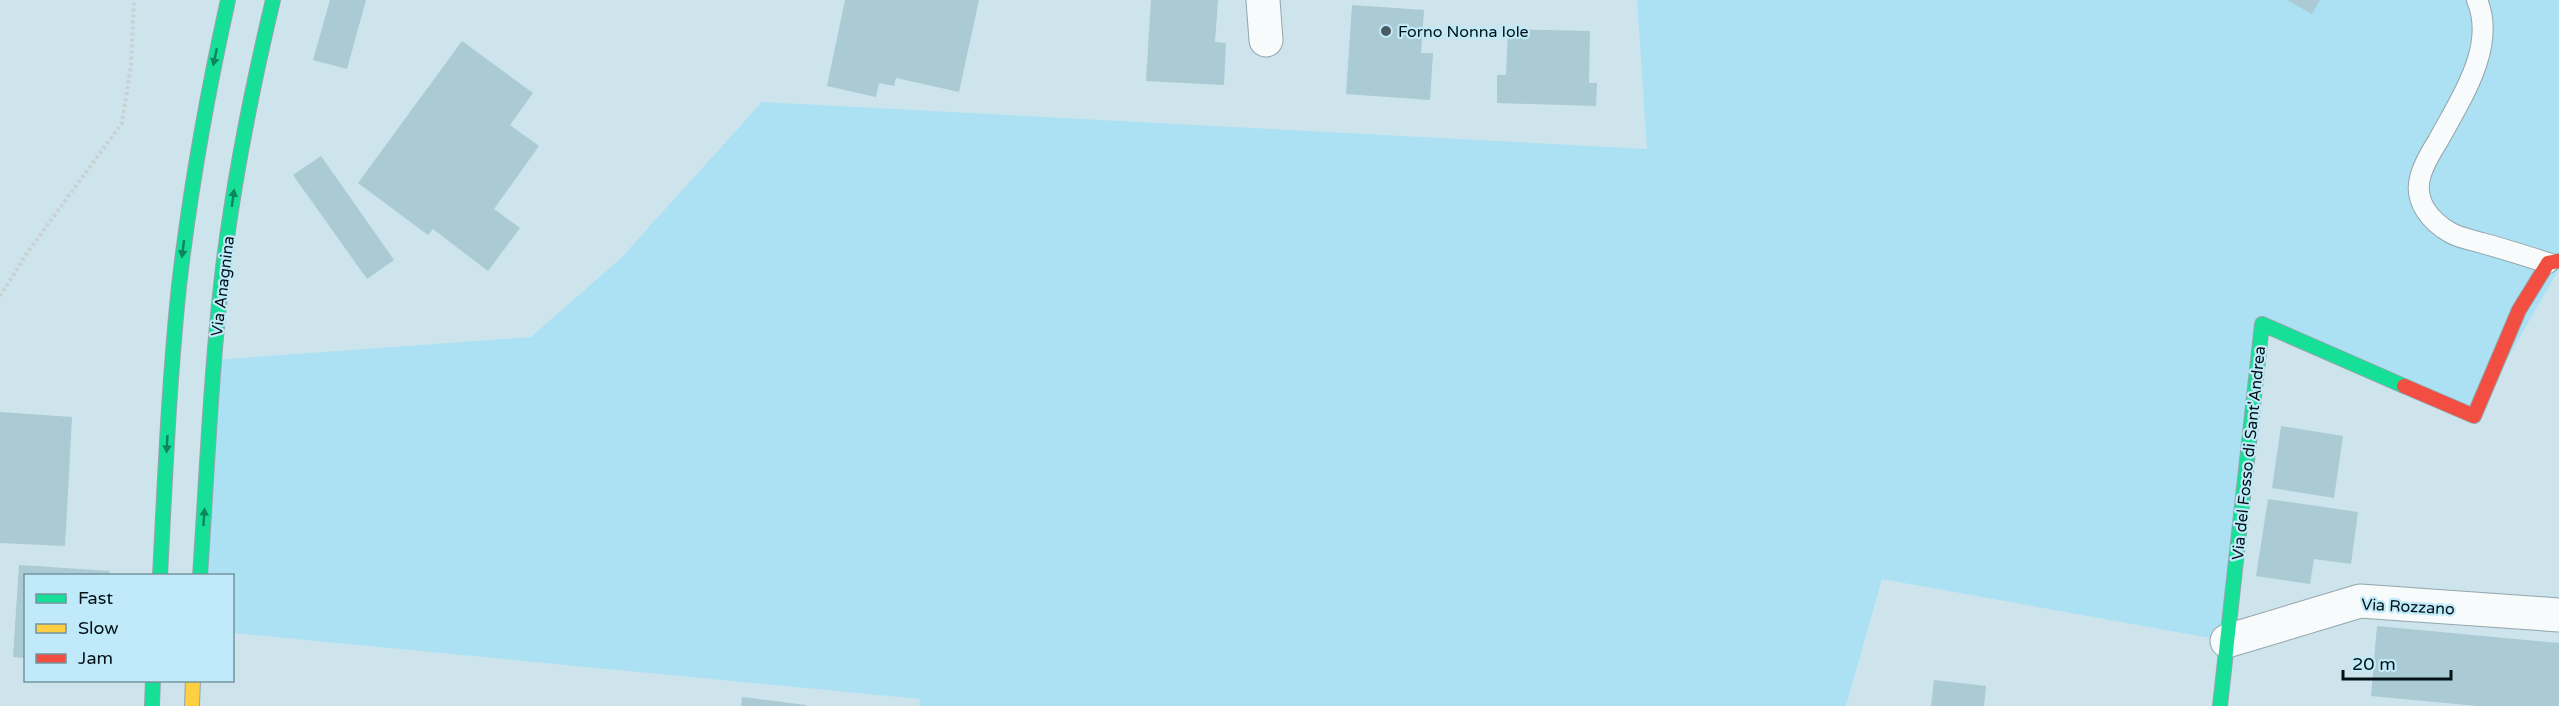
<svg xmlns="http://www.w3.org/2000/svg" width="2559" height="706" viewBox="0 0 2559 706" font-family="'Varela Round',sans-serif">
  <style>
    .green { fill: #ace1f4 }
    .building { fill: #aacad4 }
    .lines { fill: none; stroke-linecap: round; stroke-linejoin: round }
    .lane-casing { stroke: #93a5ab; stroke-width: 22 }
    .street-casing { stroke: #93a5ab; stroke-width: 35 }
    .fast-casing { stroke: #93a5ab; stroke-width: 16 }
    .slow-casing { stroke: #93a5ab; stroke-width: 16 }
    .jam-casing { stroke: #93a5ab; stroke-width: 16 }
    .path { stroke: #cad1d4; stroke-width: 4; stroke-dasharray: 3 3; stroke-linecap: butt }
    .lane { stroke: #f8fbfc; stroke-width: 20 }
    .street { stroke: #f8fbfc; stroke-width: 33 }
    .fast { stroke: #16e098; stroke-width: 14 }
    .slow { stroke: #ffcf43; stroke-width: 14 }
    .jam { stroke: #f24e42; stroke-width: 14 }
    .oneway { fill: #0d835e }
    .poi-dot { fill: #4a5c62; stroke: #c0eaf9; stroke-width: 2 }
    .labels { text-anchor: middle; stroke-width: 4.5; stroke-linejoin: round; paint-order: stroke }
    .poi-label { font-size: 16px; fill: #031217; stroke: #c0eaf9; text-anchor: start }
    .street-label { font-size: 16px; fill: #031217; stroke: #c0eaf9 }
  </style>
  <rect width="100%" height="100%" fill="#cde4ec"/>
  <!-- green -->
  <polygon class="green" points="1637,0 2559,0 2559,269 2474,416 2262,324 2227,641 1882,579 1846,706 919,706 920,699 233,633 232,576 199,576 214,360 531,337 620,259 762,102 1647,149"/>
  <!-- building -->
  <g class="building">
    <polygon points="330,0 366,0 347,69 313,60"/>
    <polygon points="845,0 979,0 959,92 896,78 894,86 879,83 876,97 827,86"/>
    <polygon points="1151,0 1218,0 1215,42 1226,43 1224,85 1146,81"/>
    <polygon points="2287,0 2320,0 2312,14"/>
    <polygon points="1352,5 1424,10 1421,53 1433,53 1430,100 1346,94"/>
    <polygon points="1508,29 1590,31 1589,83 1597,83 1596,106 1497,103 1497,75 1506,75"/>
    <polygon points="462,41 533,93 510,125 539,146 494,209 520,228 488,271 433,229 428,235 358,183"/>
    <polygon points="321,156 394,260 367,279 293,175"/>
    <polygon points="0,412 72,417 65,546 0,543"/>
    <polygon points="2281,426 2343,436 2334,498 2272,488"/>
    <polygon points="2268,499 2358,512 2351,564 2314,559 2310,584 2256,576"/>
    <polygon points="19,565 110,571 109,576 26,576 26,658 13,657"/>
    <polygon points="2377,626 2559,643 2559,706 2477,706 2371,696"/>
    <polygon points="1934,680 1986,686 1984,706 1931,706"/>
    <polygon points="742,697 806,705 806,706 741,706"/>
  </g>
  <g class="lines">
    <defs>
      <path id="lane" d="M2477,0C2497,47 2460,100 2438,141C2431,152 2423,165 2420,178C2414,202 2431,222 2451,233C2460,238 2472,240 2482,243C2504,249 2526,256 2548,263"/>
      <g id="street">
        <polyline points="1263,0 1266,40"/>
        <polyline points="2227,641 2360,601 2559,615"/>
      </g>
      <g id="fast">
        <path d="M160,576C165,479 169,382 179,286C190,190 207,95 228,0"/>
        <path d="M200,576C207,473 211,370 223,268C234,178 252,88 273,0"/>
        <polyline points="152,706 153,680"/>
        <polyline points="2220,706 2262,324 2404,386"/>
      </g>
      <polyline id="slow" points="192,706 193,680"/>
      <polyline id="jam" points="2404,386 2474,416 2519,310 2548,263 2559,261"/>
    </defs>
    <!-- lane casing -->
    <use href="#lane" class="lane-casing"/>
    <!-- street casing -->
    <use href="#street" class="street-casing"/>
    <!-- fast casing -->
    <use href="#fast" class="fast-casing"/>
    <!-- slow casing -->
    <use href="#slow" class="slow-casing"/>
    <!-- jam casing -->
    <use href="#jam" class="jam-casing"/>
    <!-- path -->
    <polyline class="path" points="0,296 27,253 122,123 131,65 134,0"/>
    <!-- lane -->
    <use href="#lane" class="lane"/>
    <!-- street -->
    <use href="#street" class="street"/>
    <!-- fast -->
    <use href="#fast" class="fast"/>
    <!-- slow -->
    <use href="#slow" class="slow"/>
    <!-- jam -->
    <use href="#jam" class="jam"/>
  </g>
  <!-- one-way arrows -->
  <defs><path id="oneway-solid" d="M-6-.8H1V-3.2L6.5 0L1 3.2V.8H-6Z" transform="scale(1.5)"/></defs>
  <g class="oneway">
    <use href="#oneway-solid" transform="translate(215 57) rotate(102)"/>
    <use href="#oneway-solid" transform="translate(233 198) rotate(-82)"/>
    <use href="#oneway-solid" transform="translate(183 249) rotate(97)"/>
    <use href="#oneway-solid" transform="translate(167 444) rotate(93)"/>
    <use href="#oneway-solid" transform="translate(204 517) rotate(-86)"/>
  </g>
  <!-- markers -->
  <circle class="poi-dot" cx="1386" cy="31" r="6"/>
  <g class="labels">
    <!-- poi labels -->
    <g class="poi-label">
      <text x="1398" y="37">Forno Nonna Iole</text>
    </g>
    <!-- street labels -->
    <g class="street-label">
      <text transform="translate(222 286) rotate(-83)" y="6">Via Anagnina</text>
      <text transform="translate(2248 453) rotate(-84)" y="6">Via del Fosso di Sant'Andrea</text>
      <text transform="translate(2408 606) rotate(3)" y="6">Via Rozzano</text>
    </g>
  </g>
  <!-- legend -->
  <rect x="24" y="574" width="210" height="108" fill="#c0eaf9" stroke="#74949f" stroke-width="1.5"/>
  <rect x="36" y="594" width="30" height="9" fill="#16e098" stroke="#74949f" stroke-width="1.5"/>
  <text x="78" y="604" font-size="18" fill="#031217">Fast</text>
  <rect x="36" y="624" width="30" height="9" fill="#ffcf43" stroke="#74949f" stroke-width="1.5"/>
  <text x="78" y="634" font-size="18" fill="#031217">Slow</text>
  <rect x="36" y="654" width="30" height="9" fill="#f24e42" stroke="#74949f" stroke-width="1.5"/>
  <text x="78" y="664" font-size="18" fill="#031217">Jam</text>
  <!-- scale -->
  <path d="M2343 670v9h108v-9" fill="none" stroke="#031217" stroke-width="3"/>
  <text x="2352" y="670" font-size="18" fill="#031217" stroke="#c0eaf9" stroke-width="4.5" paint-order="stroke">20 m</text>
</svg>
